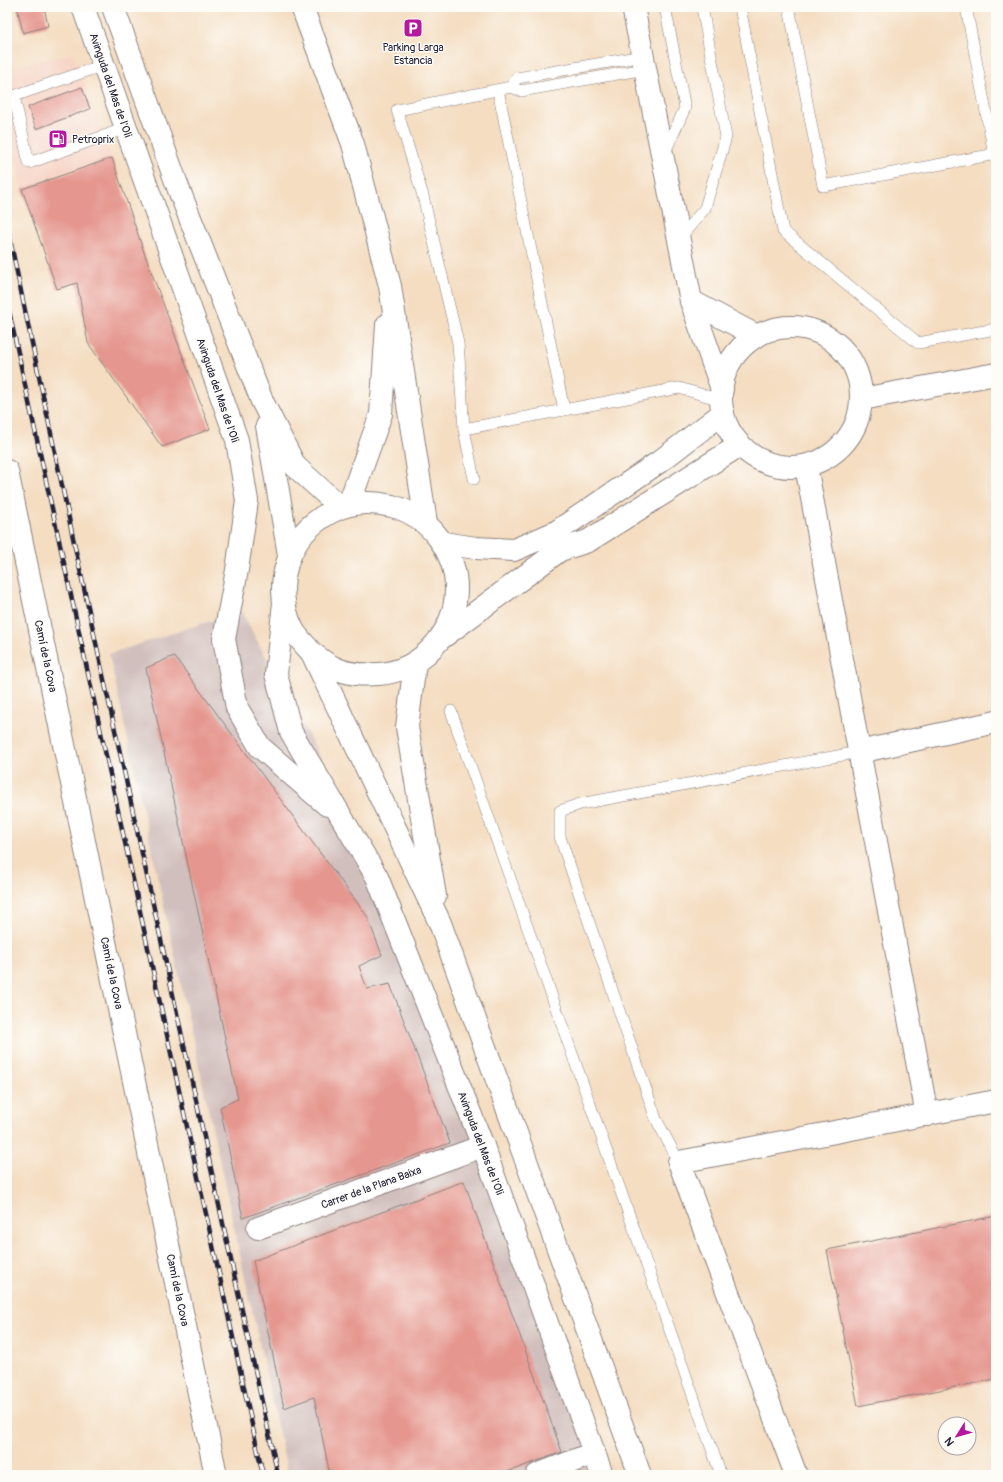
<svg xmlns="http://www.w3.org/2000/svg" width="1003" height="1482" viewBox="0 0 1003 1482" font-family="Pangolin,sans-serif">
  <style>
    .built { fill: #f6d2c3 }
    .industrial { fill: #d1bfbd }
    .building { fill: #e5978f }
    .lines { fill: none; stroke-linecap: round; stroke-linejoin: round }
    .service-casing { stroke: #8b807e; stroke-width: 12 }
    .minor-casing { stroke: #8b807e; stroke-width: 24 }
    .tertiary-casing { stroke: #8b807e; stroke-width: 24 }
    .secondary-casing { stroke: #8b807e; stroke-width: 24 }
    .service { stroke: #fff; stroke-width: 11 }
    .minor { stroke: #fff; stroke-width: 22 }
    .tertiary { stroke: #fff; stroke-width: 22 }
    .secondary { stroke: #fff; stroke-width: 22 }
    .rail-casing { stroke: #22223b; stroke-width: 4.5 }
    .rail { stroke: #fdfcf7; stroke-width: 3; stroke-dasharray: 9; stroke-linecap: butt }
    .labels { text-anchor: middle; stroke-width: 3; stroke-linejoin: round; paint-order: stroke }
    .poi-label { font-size: 11px; fill: #22223b; stroke: #fdfcf7 }
    .street-label { font-size: 11px; fill: #22223b; stroke: #fdfcf7 }
  </style>
  <rect width="100%" height="100%" fill="#fdfcf7"/>
  <filter id="ink" filterUnits="userSpaceOnUse"><feTurbulence type="fractalNoise" baseFrequency=".025" numOctaves="2"/><feDisplacementMap in="SourceGraphic" scale="8" xChannelSelector="R" yChannelSelector="G"/><feConvolveMatrix kernelMatrix="1 2 1 2 8 2 1 2 1" color-interpolation-filters="sRGB"/></filter>
  <filter id="wash" filterUnits="userSpaceOnUse"><feTurbulence type="fractalNoise" baseFrequency=".012" numOctaves="4" result="noise"/><feDisplacementMap in="SourceGraphic" scale="16" xChannelSelector="R" yChannelSelector="G"/><feGaussianBlur stdDeviation="0.9" result="paint"/><feColorMatrix in="noise" values="0 0 0 0 0 0 0 0 0 0 0 0 0 0 0 0 0 1.4 0 .05"/><feComposite in="paint" operator="in"/></filter>
  <g filter="url(#wash)">
    <rect width="100%" height="100%" fill="#f4ddc1"/>
    <!-- built -->
    <polygon class="built" points="73,53 112,158 22,189 7,119 7,69"/>
    <!-- industrial -->
    <polygon class="industrial" points="241,611 398,901 601,1475 288,1475 109,654"/>
    <g id="blocks">
      <!-- building -->
      <g class="building">
        <polygon points="17,7 44,7 48,26 23,33"/>
        <polygon points="82,87 90,109 36,129 28,107"/>
        <polygon points="112,158 145,255 210,429 162,447 88,343 77,283 57,289 22,189"/>
        <polygon points="174,656 367,916 382,955 359,966 367,989 390,984 450,1143 243,1218 220,1107 238,1099 146,668"/>
        <polygon points="464,1181 562,1452 499,1475 330,1475 314,1397 284,1408 253,1261"/>
        <polygon points="996,1216 996,1379 858,1406 827,1250"/>
      </g>
    </g>
  </g>
  <g filter="url(#ink)">
    <use href="#blocks" fill-opacity="0" stroke="#8b807e" stroke-width="1"/>
    <g class="lines">
      <defs>
        <g id="service">
          <polyline points="740,7 783,231 918,343 996,329"/>
          <polyline points="789,7 823,186 996,154"/>
          <polyline points="966,7 994,154"/>
          <polyline points="104,65 14,96 29,163 126,128"/>
          <polyline points="511,87 517,78 643,56"/>
          <polyline points="498,90 564,410"/>
          <polyline points="665,152 685,108 665,7"/>
          <polyline points="679,239 705,208 726,137 702,7"/>
          <polyline points="464,429 679,388 721,400"/>
          <polyline points="474,479 464,429 458,343 423,196 397,110 511,87 521,91 645,69"/>
          <polyline points="451,711 721,1475"/>
          <polyline points="679,1162 656,1119 560,837 560,811 580,804 859,752"/>
        </g>
        <g id="minor">
          <polyline points="83,7 237,440 247,501 237,570 224,639 237,708 260,747 327,805"/>
          <polyline points="633,7 691,301 722,389"/>
          <polyline points="691,301 757,336"/>
          <polyline points="862,399 996,374"/>
          <polyline points="806,466 927,1115"/>
          <polyline points="7,471 216,1475"/>
          <polyline points="443,543 476,548 514,550 556,532 659,462 723,413"/>
          <polyline points="284,603 276,674 291,732 377,877 483,1146 602,1475"/>
          <polyline points="440,639 560,550 588,541 740,445"/>
          <polyline points="859,752 996,722"/>
          <polyline points="258,1228 483,1146"/>
          <polyline points="537,1475 594,1453"/>
          <polyline points="796,1475 679,1162 996,1101"/>
        </g>
        <circle id="tertiary" cx="791" cy="397" r="70"/>
        <g id="secondary">
          <polyline points="113,7 179,190 262,401 295,466 340,507"/>
          <polyline points="302,7 353,144 390,286 426,523"/>
          <polyline points="267,426 289,555"/>
          <polyline points="349,504 381,414 387,325"/>
          <path d="M312,653C319,658 327,665 335,668C349,675 364,675 379,674C421,671 455,633 456,591C457,553 430,516 392,506C371,501 351,501 331,512C287,535 271,585 293,630C298,638 306,646 312,653L440,923L640,1475"/>
          <polyline points="415,663 407,727 435,896"/>
        </g>
      </defs>
      <!-- service casing -->
      <use href="#service" class="service-casing"/>
      <!-- minor casing -->
      <use href="#minor" class="minor-casing"/>
      <!-- tertiary casing -->
      <use href="#tertiary" class="tertiary-casing"/>
      <!-- secondary casing -->
      <use href="#secondary" class="secondary-casing"/>
      <!-- service -->
      <use href="#service" class="service"/>
      <!-- minor -->
      <use href="#minor" class="minor"/>
      <!-- tertiary -->
      <use href="#tertiary" class="tertiary"/>
      <!-- secondary -->
      <use href="#secondary" class="secondary"/>
      <defs>
        <g id="rail">
          <polyline points="7,225 75,547 278,1475"/>
          <polyline points="7,302 263,1475"/>
        </g>
      </defs>
      <!-- rail casing -->
      <use href="#rail" class="rail-casing"/>
      <!-- rail -->
      <use href="#rail" class="rail"/>
    </g>
  </g>
  <!-- icons -->
  <defs>
    <symbol id="parking-square" viewBox="-11 -11 22 22"><rect x="-9" y="-9" width="18" height="18" rx="4" fill="#b5179e" stroke="#fdfcf7"/><path d="M-3.5-5.5H1a3.5 3.5 0 0 1 0 7H-1V5.5H-3.5ZM-1-3.4V-.6H.8a1.4 1.4 0 0 0 0-2.8Z" fill="#fff"/></symbol>
    <symbol id="fuel-square" viewBox="-11 -11 22 22"><rect x="-9" y="-9" width="18" height="18" rx="4" fill="#b5179e" stroke="#fdfcf7"/><path d="M-5.5-6h7V0h2V4h1.3V-2.5L3-4.5l.8-.8L6-3V5H2.5V1h-1V6h-7ZM-4.2-4.7v3.2H.2V-4.7Z" fill="#fff"/></symbol>
  </defs>
  <g fill-rule="evenodd">
    <use href="#parking-square" x="402" y="17" width="22" height="22"/>
    <use href="#fuel-square" x="47" y="128" width="22" height="22"/>
  </g>
  <g class="labels">
    <!-- poi labels -->
    <g class="poi-label">
      <text x="413" y="51">Parking Larga<tspan x="413" dy="13">Estancia</tspan></text>
      <text x="72" y="143" text-anchor="start">Petroprix</text>
    </g>
    <!-- street labels -->
    <g class="street-label">
      <text transform="translate(111 85) rotate(71)" y="4">Avinguda del Mas de l'Oli</text>
      <text transform="translate(218 390) rotate(71)" y="4">Avinguda del Mas de l'Oli</text>
      <text transform="translate(46 656) rotate(78)" y="4">Camí de la Cova</text>
      <text transform="translate(112 973) rotate(78)" y="4">Camí de la Cova</text>
      <text transform="translate(481 1143) rotate(69)" y="4">Avinguda del Mas de l'Oli</text>
      <text transform="translate(371 1187) rotate(-20)" y="4">Carrer de la Plana Baixa</text>
      <text transform="translate(178 1290) rotate(78)" y="4">Camí de la Cova</text>
    </g>
  </g>
  <!-- margin -->
  <rect width="1003" height="1482" fill="none" stroke="#fdfcf7" stroke-width="24"/>
  <!-- north arrow -->
  <g transform="translate(957 1436) rotate(233)"><circle r="19" fill="#fdfcf7" stroke="#a5a5ac"/>
  <path d="M0-3L7 15L0 10L-7 15Z" fill="#b5179e"/>
  <text y="-6" font-size="11" font-weight="bold" text-anchor="middle" fill="#22223b">N</text>
  </g>
</svg>
